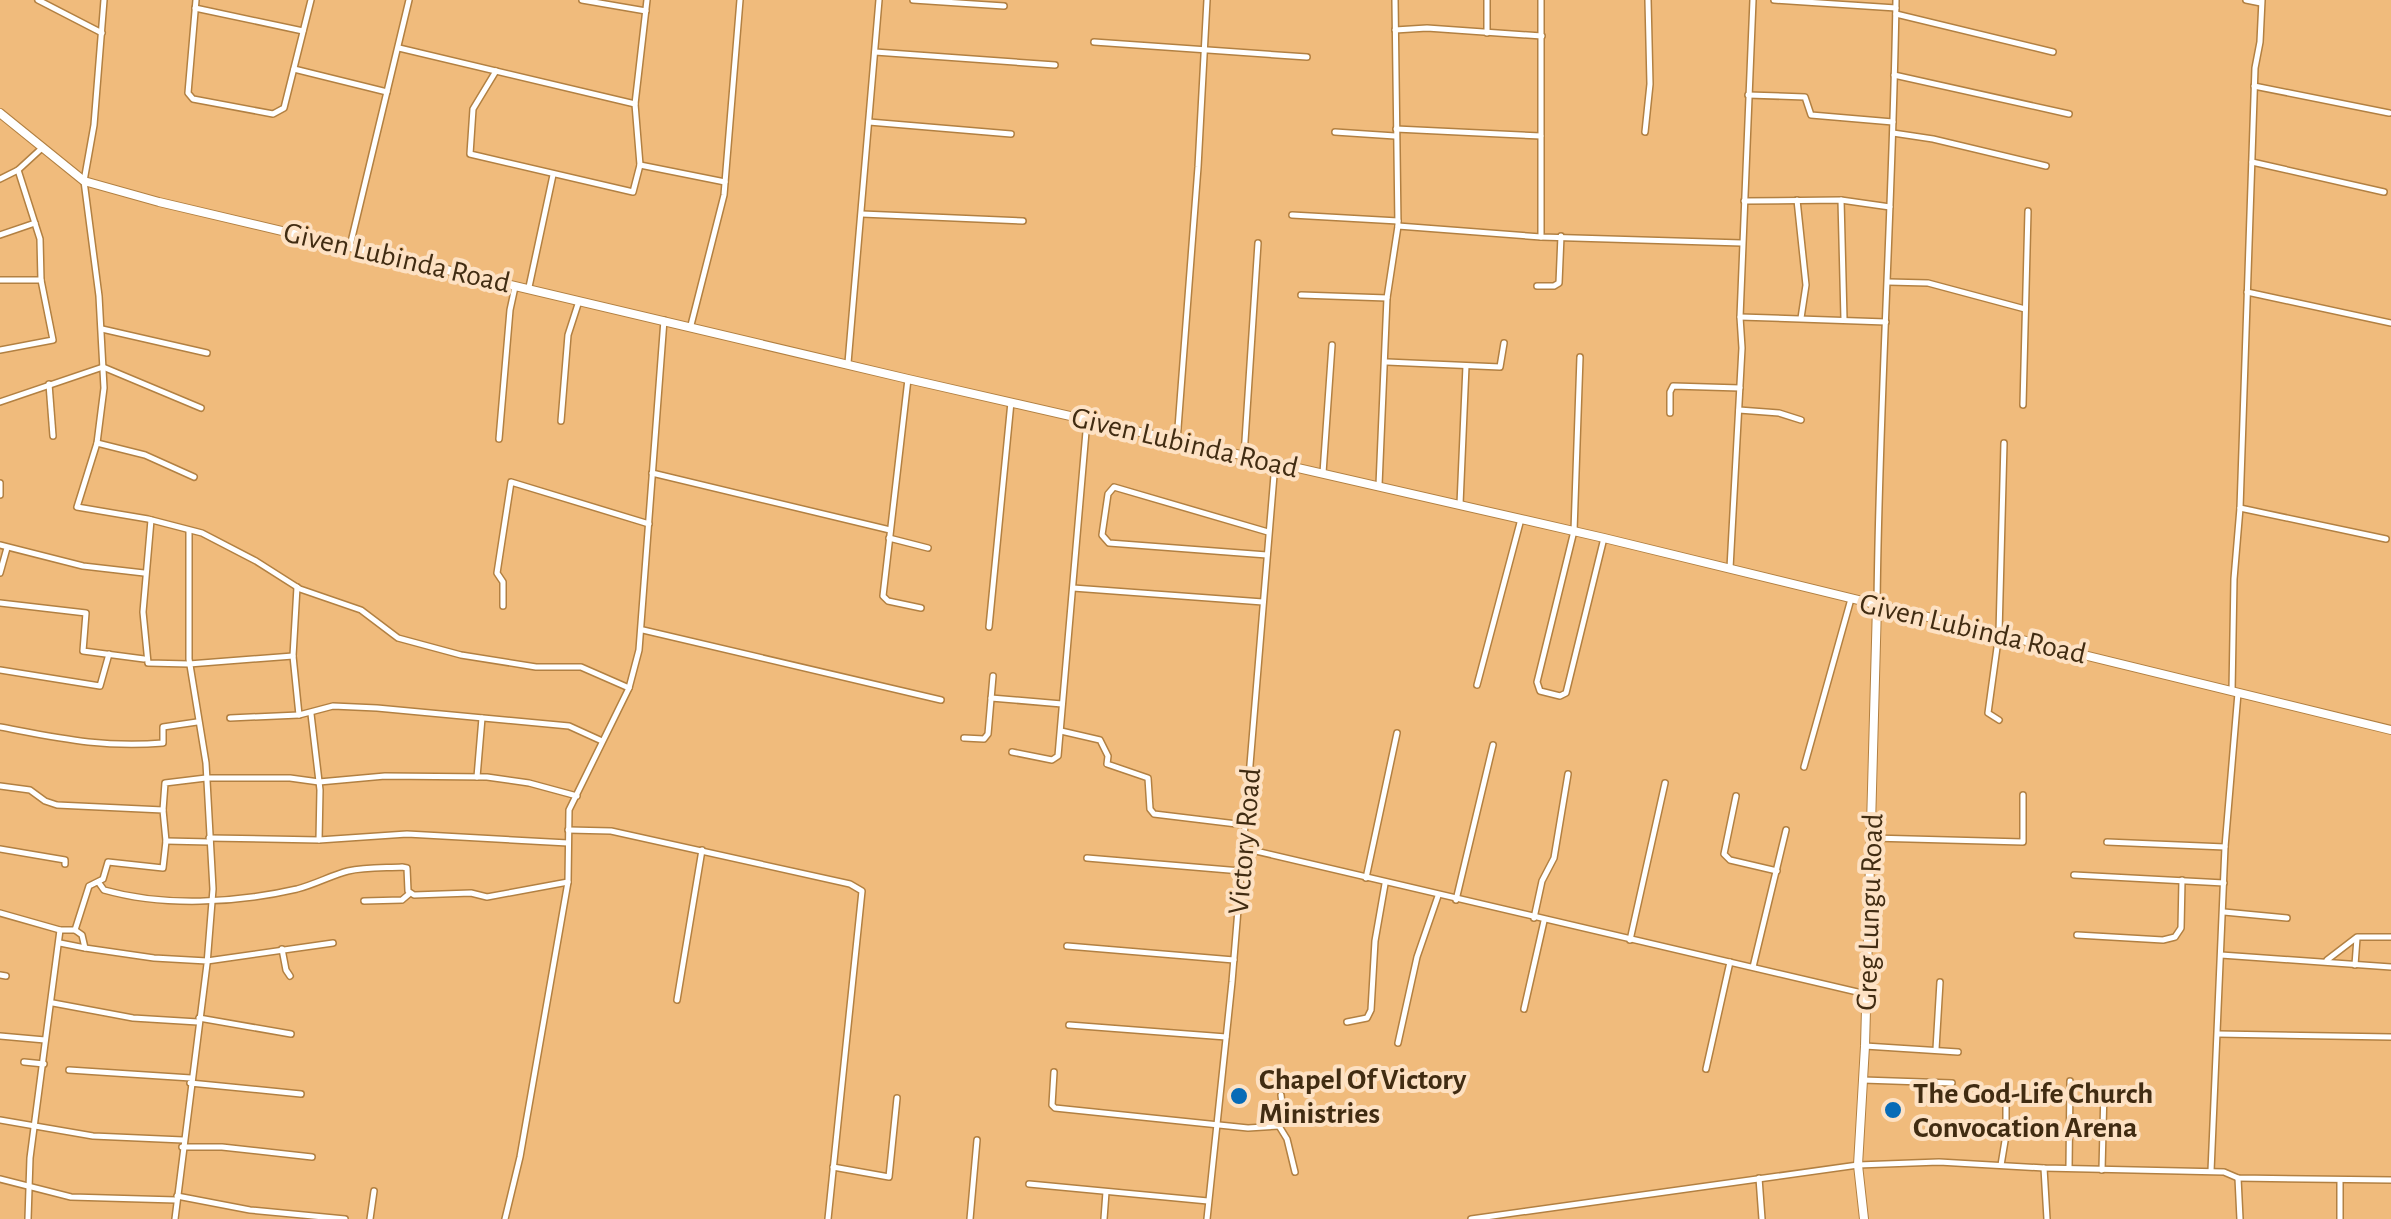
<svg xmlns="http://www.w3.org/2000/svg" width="2391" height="1219" viewBox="0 0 2391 1219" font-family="'Alegreya Sans',sans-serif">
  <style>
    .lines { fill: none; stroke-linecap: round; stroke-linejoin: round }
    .minor-casing { stroke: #b28042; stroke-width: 8 }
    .tertiary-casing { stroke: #b28042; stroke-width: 10 }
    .minor { stroke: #fff; stroke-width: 5 }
    .tertiary { stroke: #fff; stroke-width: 8 }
    .poi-dot { fill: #076bb7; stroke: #fde1c3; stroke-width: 4 }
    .labels { text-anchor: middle; stroke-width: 8; stroke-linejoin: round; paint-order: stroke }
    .street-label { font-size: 30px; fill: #412c12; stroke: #fde1c3 }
    .poi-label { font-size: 30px; font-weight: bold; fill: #412c12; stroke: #fde1c3; text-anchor: start }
  </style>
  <rect width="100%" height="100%" fill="#f0bb7c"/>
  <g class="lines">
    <defs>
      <g id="minor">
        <polyline points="38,0 102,33"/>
        <polyline points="104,0 94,125 84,181 99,296 104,388 97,443 77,507 148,519 202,533 256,561 300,589 361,610 398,638 461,655 536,667 581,667 629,688"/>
        <polyline points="196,0 188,93 193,99 273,114 284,108 311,0"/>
        <polyline points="582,0 646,11"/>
        <polyline points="913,0 1004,6"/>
        <polyline points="1487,0 1487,33"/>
        <polyline points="1774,0 1896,8"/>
        <polyline points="2246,0 2261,3"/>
        <polyline points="195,8 303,31"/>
        <polyline points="1896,14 2053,52"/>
        <polyline points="1395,30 1427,28 1542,36"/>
        <polyline points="1094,42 1307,57"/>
        <polyline points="399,48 635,104"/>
        <polyline points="875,52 1055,65"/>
        <polyline points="294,69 387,92"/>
        <polyline points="496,71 473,109 470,154 633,192 640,165 635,104 647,0"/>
        <polyline points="1894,75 2069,114"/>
        <polyline points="2254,86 2389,113"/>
        <polyline points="1748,95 1805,97 1811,115 1893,122"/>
        <polyline points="869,122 1011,134"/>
        <polyline points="1396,129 1541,136"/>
        <polyline points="1335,132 1395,136"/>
        <polyline points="1645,132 1650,84 1648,0"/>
        <polyline points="1893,133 1933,139 2046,166"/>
        <polyline points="2252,162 2384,192"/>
        <polyline points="640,165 725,182"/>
        <polyline points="0,179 18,170 42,148"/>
        <polyline points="1797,200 1806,285 1801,318"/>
        <polyline points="1841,200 1844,319"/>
        <polyline points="1744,201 1841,200 1890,207"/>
        <polyline points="862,214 1023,221"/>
        <polyline points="1292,215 1398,221"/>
        <polyline points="1398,226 1541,237 1742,243"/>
        <polyline points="0,235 35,223"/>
        <polyline points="1541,237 1541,0"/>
        <polyline points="350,246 409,0"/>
        <polyline points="0,280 41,280"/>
        <polyline points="1888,282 1928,283 2025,309"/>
        <polyline points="1537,286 1554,286 1559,283 1561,236"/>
        <polyline points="529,287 553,175"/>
        <polyline points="2247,292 2391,323"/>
        <polyline points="1301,295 1387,298"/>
        <polyline points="1740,317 1886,322"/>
        <polyline points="691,325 724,195 740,0"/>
        <polyline points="102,329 207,353"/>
        <polyline points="0,350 53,340 41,280 40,239 18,170"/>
        <polyline points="1580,357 1574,531 1537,682 1540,691 1560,696 1566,693 1604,538"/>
        <polyline points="1387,362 1500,367 1504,343"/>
        <polyline points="848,363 879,0"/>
        <polyline points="908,379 883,596 888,601 921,608"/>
        <polyline points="49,384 53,436"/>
        <polyline points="0,402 103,367 201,408"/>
        <polyline points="2023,405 2028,211"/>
        <polyline points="1739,410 1779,413 1801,420"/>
        <polyline points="1670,413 1670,392 1673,386 1740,388"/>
        <polyline points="561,421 568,335 579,301"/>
        <polyline points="499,439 510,310 515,287"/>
        <polyline points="1177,441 1198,167 1207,0"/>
        <polyline points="97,443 145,455 194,477"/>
        <polyline points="1244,456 1258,243"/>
        <polyline points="652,473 890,530"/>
        <polyline points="1323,473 1332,345"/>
        <polyline points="0,483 0,495"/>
        <polyline points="1379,485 1387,298 1398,226 1395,0"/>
        <polyline points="1460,504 1466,366"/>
        <polyline points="2240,508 2386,539"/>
        <polyline points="151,520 143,612 148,663 189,664 293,656"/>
        <polyline points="889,538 928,548"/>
        <polyline points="0,545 83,566 144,573"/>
        <polyline points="1267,555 1109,543 1102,535 1108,494 1114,487 1268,532"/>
        <polyline points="1730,568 1742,348 1740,317 1753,0"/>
        <polyline points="0,573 7,548"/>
        <polyline points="297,587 293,656 299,715 333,706 377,708 569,726 602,741"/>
        <polyline points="1073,588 1263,602"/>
        <polyline points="0,603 86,613 83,651 144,659"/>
        <path d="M1877,605C1879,403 1893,202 1896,0"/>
        <polyline points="503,606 503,582 497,573 511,482 649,524"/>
        <polyline points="989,627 1011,402"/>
        <polyline points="643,630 941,700"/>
        <polyline points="0,670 100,686 109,654"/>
        <polyline points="1477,685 1521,519"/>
        <polyline points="2232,691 2234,579 2240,508 2255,68 2260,42 2262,0"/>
        <polyline points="991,698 1062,704"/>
        <polyline points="311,714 320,790 319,840"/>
        <polyline points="230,718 299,715"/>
        <polyline points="1999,720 1988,713 1999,633 2004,443"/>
        <path d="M0,727C59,738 102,748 163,743V727L197,722"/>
        <polyline points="1061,731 1100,740 1108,756 1107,764 1148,778 1150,809 1154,814 1245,825"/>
        <polyline points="964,738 984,739 988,734 993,676"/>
        <polyline points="1012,752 1052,760 1058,756 1087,420"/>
        <polyline points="1804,767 1851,599"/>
        <polyline points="477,777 482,718"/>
        <polyline points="0,786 30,790 45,801 57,805 163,810 166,841 163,868 108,862 103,879 89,886 75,930 60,930 0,913"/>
        <polyline points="1736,796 1724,854 1730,860 1777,871"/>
        <polyline points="163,810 165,783 206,778 290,778 319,782 385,776 487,777 529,783 577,796"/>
        <polyline points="568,830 611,831 850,884 862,891 828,1219"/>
        <polyline points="209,838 319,840 407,834 568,843"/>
        <polyline points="1872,838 2023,842 2023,795"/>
        <polyline points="166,841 210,842"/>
        <polyline points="2107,842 2225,847"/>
        <polyline points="1243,848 1866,994"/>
        <polyline points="0,849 65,860 65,864"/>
        <polyline points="1087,858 1241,871"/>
        <polyline points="2074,875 2224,883"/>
        <polyline points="1366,878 1397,733"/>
        <path d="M99,883L104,890C164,907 236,903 297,889C316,884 332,875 348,871C365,867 385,868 402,867L407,868L408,891L414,895L471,893L487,897L568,882"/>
        <polyline points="1456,900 1493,745"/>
        <polyline points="364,901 402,900 409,894"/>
        <polyline points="2224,912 2287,918"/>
        <polyline points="1534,918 1542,881 1554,858 1568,774"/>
        <polyline points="75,930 82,935 85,948 154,958 207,961 333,943"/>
        <polyline points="2077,935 2163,940 2175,937 2181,928 2182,880"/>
        <polyline points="1630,940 1665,783"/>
        <polyline points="60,943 85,948"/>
        <polyline points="1067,946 1234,960"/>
        <polyline points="282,949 286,970 290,976"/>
        <polyline points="2221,955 2391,967"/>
        <polyline points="2327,960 2357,937 2391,937"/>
        <polyline points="2355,965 2357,938"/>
        <polyline points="1753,967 1786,830"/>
        <polyline points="0,975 6,976"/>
        <polyline points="677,1000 702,850"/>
        <polyline points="53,1003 133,1018 198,1022"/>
        <polyline points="1524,1009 1544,921"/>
        <polyline points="199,1018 291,1034"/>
        <polyline points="1347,1022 1367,1018 1371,1010 1375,941 1385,884"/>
        <polyline points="1069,1025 1226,1037"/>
        <polyline points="2218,1034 2391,1037"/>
        <polyline points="0,1036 45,1040"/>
        <polyline points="1398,1043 1417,957 1438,896"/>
        <polyline points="1865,1046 1958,1052"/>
        <polyline points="1936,1049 1940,982"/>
        <polyline points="24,1062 44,1064"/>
        <polyline points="1706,1069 1730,962"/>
        <polyline points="69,1070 191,1078"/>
        <polyline points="1054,1072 1052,1105 1055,1108 1248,1128 1279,1126 1283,1113 1281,1095"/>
        <polyline points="1863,1080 1952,1083"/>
        <polyline points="190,1083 301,1094"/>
        <polyline points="0,1120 93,1136 183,1140"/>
        <polyline points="1279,1126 1287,1139 1295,1172"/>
        <polyline points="182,1147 222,1147 312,1157"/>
        <polyline points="2001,1165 2006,1135 2006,1084"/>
        <polyline points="833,1167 889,1177 897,1098"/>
        <polyline points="2044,1168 2047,1219"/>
        <polyline points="2069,1168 2070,1081"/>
        <polyline points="2102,1170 2104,1089"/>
        <polyline points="2211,1171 2225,847 2238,693"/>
        <polyline points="1759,1178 1762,1219"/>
        <polyline points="2238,1178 2240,1219"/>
        <polyline points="0,1179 71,1197 176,1200"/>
        <polyline points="2340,1182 2340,1219"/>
        <polyline points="1029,1184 1208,1201"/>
        <polyline points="177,1196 250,1210 345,1219"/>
        <polyline points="28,1219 30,1158 60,930"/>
        <polyline points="175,1219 207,964 213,889 206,763 189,659 189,531"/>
        <polyline points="370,1219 374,1191"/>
        <polyline points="505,1219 520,1157 568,882 569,810 629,688 639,650 664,320"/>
        <polyline points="970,1219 977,1140"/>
        <polyline points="1104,1219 1106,1192"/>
        <polyline points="1207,1219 1232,982 1275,463"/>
        <polyline points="1471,1219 1858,1165 1939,1162 2044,1168 2224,1172 2238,1178 2391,1180"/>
      </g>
      <g id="tertiary">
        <polyline points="0,113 84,181 159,202 908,379 1604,538 2391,730"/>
        <polyline points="1864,1219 1858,1165 1865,1046 1877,605"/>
      </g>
    </defs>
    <!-- minor casing -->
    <use href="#minor" class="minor-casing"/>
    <!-- tertiary casing -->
    <use href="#tertiary" class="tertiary-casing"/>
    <!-- minor -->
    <use href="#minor" class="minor"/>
    <!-- tertiary -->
    <use href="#tertiary" class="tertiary"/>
  </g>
  <!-- markers -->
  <g class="poi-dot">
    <circle cx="1239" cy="1096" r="10"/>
    <circle cx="1893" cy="1110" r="10"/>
  </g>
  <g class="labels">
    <!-- street labels -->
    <g class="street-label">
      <text transform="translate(397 257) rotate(13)" y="10">Given Lubinda Road</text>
      <text transform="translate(1185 442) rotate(13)" y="10">Given Lubinda Road</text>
      <text transform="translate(1973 628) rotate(13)" y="10">Given Lubinda Road</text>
      <text transform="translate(1244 841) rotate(-85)" y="10">Victory Road</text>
      <text transform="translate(1869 912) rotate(-88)" y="10">Greg Lungu Road</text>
    </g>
    <!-- poi labels -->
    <g class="poi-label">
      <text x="1259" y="1089">Chapel Of Victory<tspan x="1259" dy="34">Ministries</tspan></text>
      <text x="1913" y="1103">The God-Life Church<tspan x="1913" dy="34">Convocation Arena</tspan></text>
    </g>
  </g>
</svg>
